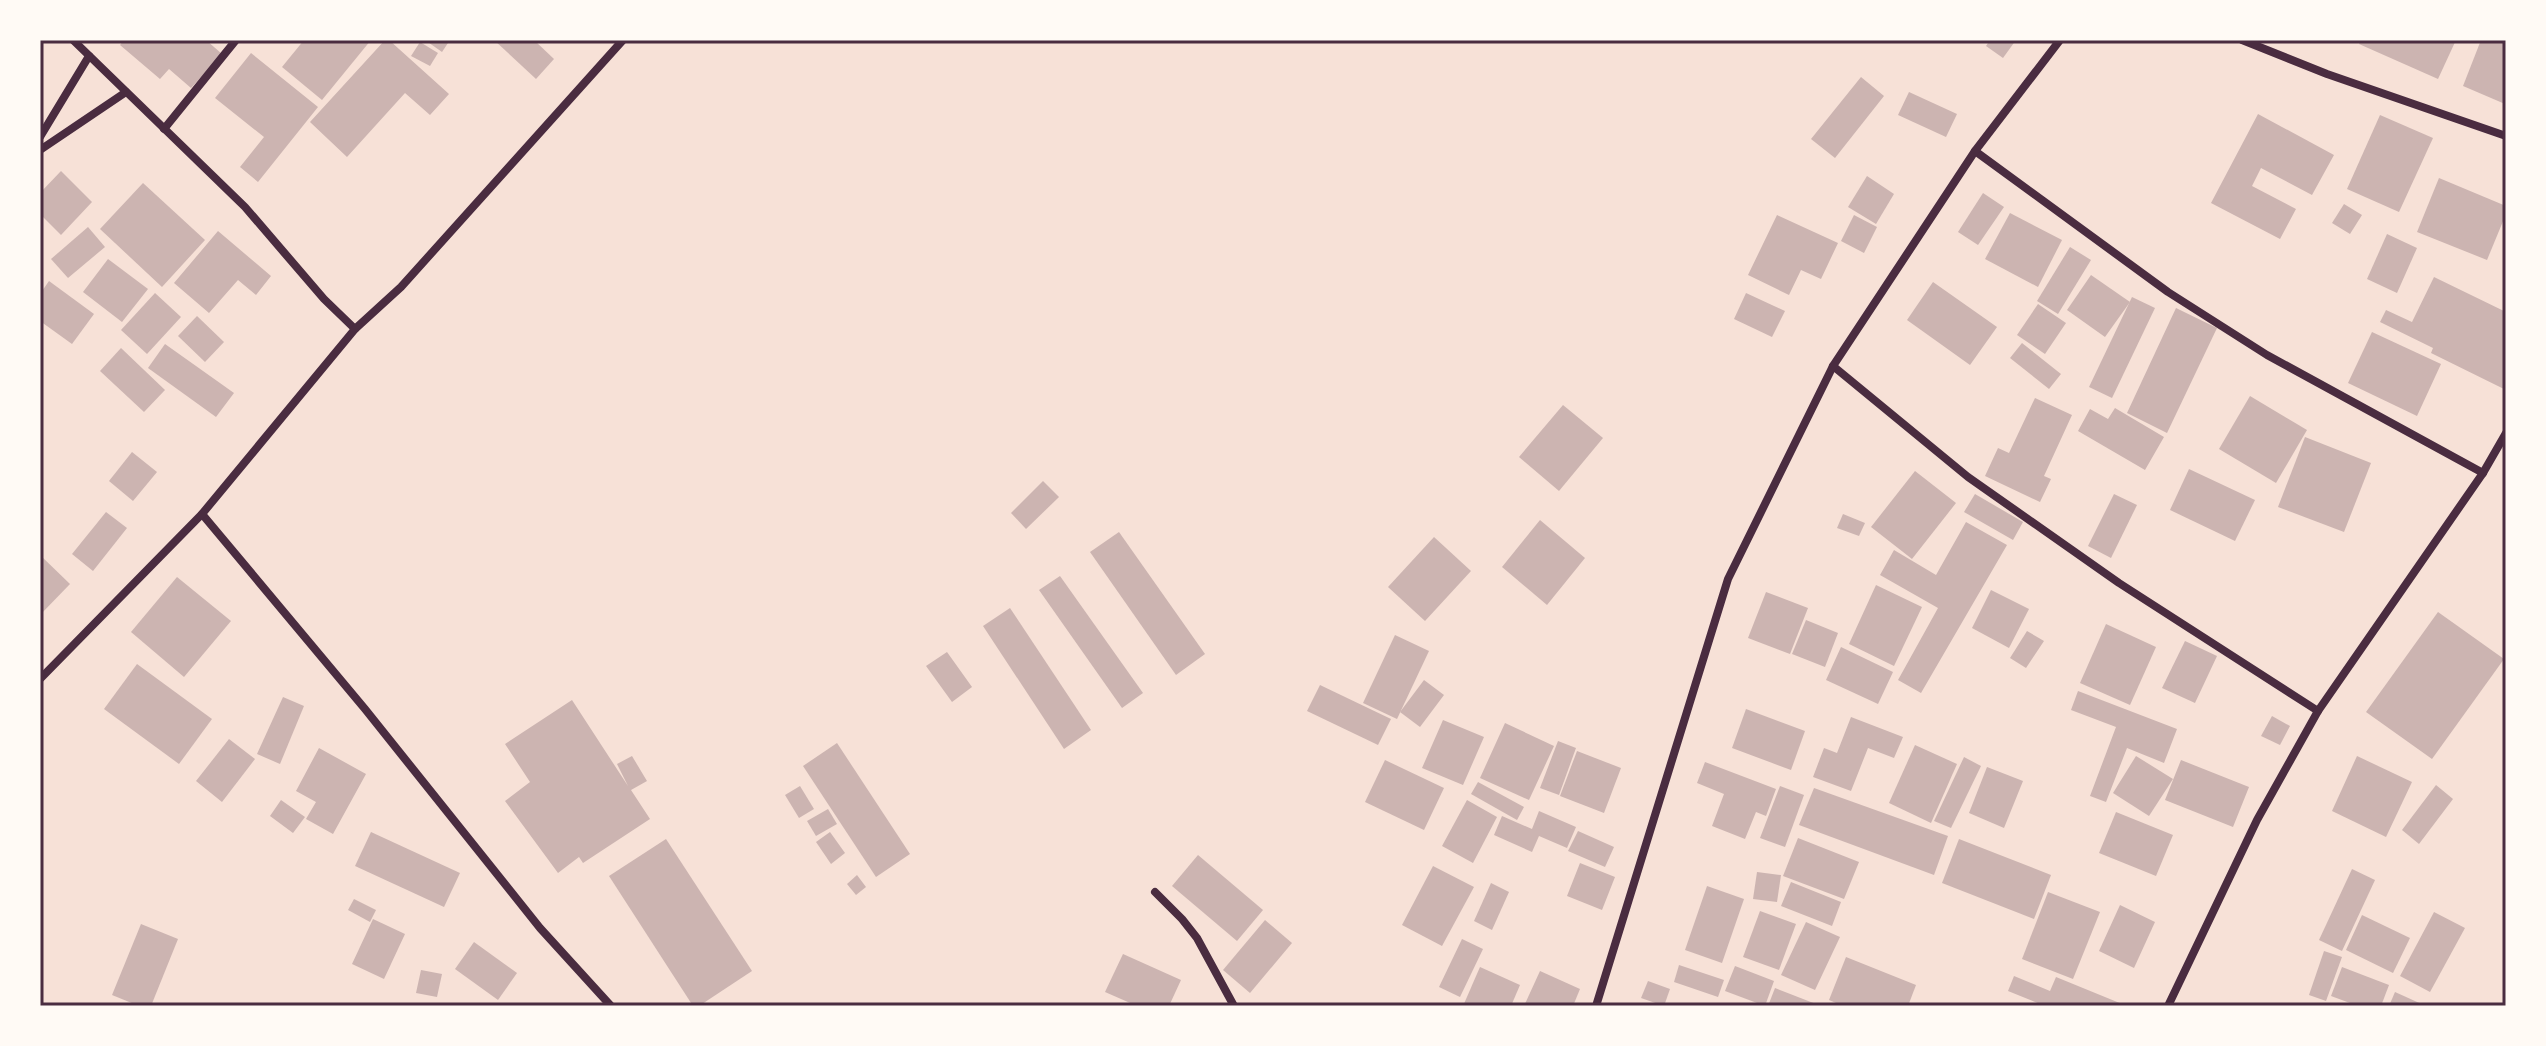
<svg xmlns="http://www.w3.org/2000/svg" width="2546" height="1046" viewBox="0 0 2546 1046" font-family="'Fira Sans',sans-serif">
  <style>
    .building { fill: #ccb4b1 }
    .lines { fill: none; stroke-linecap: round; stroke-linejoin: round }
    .minor { stroke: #4a2c40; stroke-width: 8 }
    .neatline { fill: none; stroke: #4a2c40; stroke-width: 3 }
  </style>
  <rect width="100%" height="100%" fill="#f7e1d7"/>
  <!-- building -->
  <g class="building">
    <polygon points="124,40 206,40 222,54 191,88 169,69 160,79 120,45"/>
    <polygon points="304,40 371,40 322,100 282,67"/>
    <polygon points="385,40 389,40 449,94 430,115 405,93 347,157 310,122"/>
    <polygon points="425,40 450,40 442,52"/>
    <polygon points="494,40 534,40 554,59 536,79"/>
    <polygon points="1990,40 2016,40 2003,58 1986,46"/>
    <polygon points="2361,40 2456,40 2438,79 2359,44"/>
    <polygon points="2481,40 2506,40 2505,104 2463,86"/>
    <polygon points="420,42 438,53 430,66 411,56"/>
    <polygon points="251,53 318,107 258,182 240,167 264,137 215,98"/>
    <polygon points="1861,77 1884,96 1835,158 1811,139"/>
    <polygon points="1909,92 1957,114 1946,137 1898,115"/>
    <polygon points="2258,114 2334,155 2312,195 2261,168 2252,186 2296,209 2280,239 2211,203"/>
    <polygon points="2380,115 2433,138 2399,212 2347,189"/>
    <polygon points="61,171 92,202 61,235 40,214 40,193"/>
    <polygon points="1867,176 1894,194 1876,224 1848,207"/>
    <polygon points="2439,178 2506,206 2506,214 2487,260 2417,232"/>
    <polygon points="143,183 205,240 162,287 100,229"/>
    <polygon points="1983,193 2004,207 1978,245 1958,232"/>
    <polygon points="2344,204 2362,215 2350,234 2332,223"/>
    <polygon points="2010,213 2062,240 2038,287 1985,259"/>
    <polygon points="1777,215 1838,243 1821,279 1801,270 1789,295 1748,275"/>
    <polygon points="1854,215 1877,227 1864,253 1841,241"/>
    <polygon points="88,227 105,247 68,278 51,259"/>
    <polygon points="218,231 271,276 256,295 238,280 209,313 174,283"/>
    <polygon points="2387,234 2417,248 2397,293 2367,279"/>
    <polygon points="2070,247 2091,260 2058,314 2037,301"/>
    <polygon points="108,259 148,289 122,322 83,292"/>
    <polygon points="2091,275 2130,302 2105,337 2067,310"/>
    <polygon points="2434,277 2506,312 2506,390 2431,353 2433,348 2380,322 2386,310 2412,322"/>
    <polygon points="49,281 94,314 72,344 40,321 40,294"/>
    <polygon points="1933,282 1997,327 1970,365 1907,320"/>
    <polygon points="155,293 181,317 147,354 121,330"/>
    <polygon points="1746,293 1785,311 1772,337 1734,319"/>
    <polygon points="2132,297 2155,308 2112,398 2089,387"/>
    <polygon points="2038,304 2066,323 2045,354 2017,335"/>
    <polygon points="2176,308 2217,328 2167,433 2127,413"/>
    <polygon points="197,316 224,342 205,362 178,336"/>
    <polygon points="2372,332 2441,364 2417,416 2348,383"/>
    <polygon points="2022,343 2061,374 2049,389 2010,358"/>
    <polygon points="165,344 234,393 216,417 148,368"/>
    <polygon points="121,348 165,390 144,412 100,371"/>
    <polygon points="2250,396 2307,430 2276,483 2219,449"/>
    <polygon points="2035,398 2072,415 2044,476 2051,479 2040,502 1985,476 1998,448 2009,453"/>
    <polygon points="1563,405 1603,438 1559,491 1519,457"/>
    <polygon points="2115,408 2164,437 2145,470 2078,431 2090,409 2108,419"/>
    <polygon points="2305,437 2371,463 2344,532 2278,507"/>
    <polygon points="132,452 157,472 133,501 109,481"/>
    <polygon points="2189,469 2255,500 2235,541 2170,510"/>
    <polygon points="1915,471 1956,503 1912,559 1871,527"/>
    <polygon points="1043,481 1059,497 1026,529 1011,513"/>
    <polygon points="1975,494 2023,522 2013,540 1964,512"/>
    <polygon points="2114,494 2137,505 2111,558 2088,546"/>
    <polygon points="106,512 127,528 93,571 72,554"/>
    <polygon points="1843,514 1865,523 1859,536 1837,528"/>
    <polygon points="1540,520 1585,558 1547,605 1502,567"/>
    <polygon points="1966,522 2007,545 1921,693 1898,680 1938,608 1880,575 1894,550 1936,575"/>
    <polygon points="1119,532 1205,654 1176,675 1090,552"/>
    <polygon points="1434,537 1471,571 1425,621 1388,587"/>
    <polygon points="40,555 70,584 40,615"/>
    <polygon points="1060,576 1143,693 1122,708 1039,590"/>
    <polygon points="177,577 231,621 184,677 131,632"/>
    <polygon points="1876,585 1922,607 1894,666 1849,644"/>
    <polygon points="1991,590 2029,609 2009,648 1972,628"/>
    <polygon points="1766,592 1808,608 1790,654 1748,638"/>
    <polygon points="1010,608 1091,730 1064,749 983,626"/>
    <polygon points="2438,612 2504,659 2432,759 2366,712"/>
    <polygon points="1806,620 1838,633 1825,667 1792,654"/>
    <polygon points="2106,624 2156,647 2130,705 2080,683"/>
    <polygon points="2027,631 2044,641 2026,668 2010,658"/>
    <polygon points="1395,635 1429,651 1397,719 1363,703"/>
    <polygon points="2185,641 2217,656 2195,703 2162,688"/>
    <polygon points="1841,647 1893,672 1878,704 1826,680"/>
    <polygon points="947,652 972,687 952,702 926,666"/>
    <polygon points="137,664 212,719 179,764 104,709"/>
    <polygon points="1424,680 1444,695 1420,727 1400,712"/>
    <polygon points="1320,685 1391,719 1378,745 1307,711"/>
    <polygon points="2078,691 2177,729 2164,763 2127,748 2106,802 2090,796 2116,727 2071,710"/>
    <polygon points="283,697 304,706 280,764 257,754"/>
    <polygon points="572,700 628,786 617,764 632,756 647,781 631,790 650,819 583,863 579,857 558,873 505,801 530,782 505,744"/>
    <polygon points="1746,709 1805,731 1791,770 1732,748"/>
    <polygon points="2272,716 2290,726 2280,745 2261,736"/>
    <polygon points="1851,717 1903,737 1894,758 1868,748 1851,791 1813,777 1824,748 1837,753"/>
    <polygon points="1443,720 1484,737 1463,785 1422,768"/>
    <polygon points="1505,723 1554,746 1529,800 1480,778"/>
    <polygon points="229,739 255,759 222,802 196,781"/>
    <polygon points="1558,741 1576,748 1559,795 1540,788"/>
    <polygon points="837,743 910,854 876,877 803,766"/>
    <polygon points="1915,745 1957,764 1931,823 1889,803"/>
    <polygon points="319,748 366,774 333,834 306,819 316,802 296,791"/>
    <polygon points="1577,751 1621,768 1604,813 1560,796"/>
    <polygon points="2136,756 2173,779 2149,816 2113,793"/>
    <polygon points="2357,756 2412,782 2386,837 2332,811"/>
    <polygon points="1964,757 1981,766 1951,828 1934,821"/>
    <polygon points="1385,760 1444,788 1424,830 1365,802"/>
    <polygon points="2181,760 2249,787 2233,827 2165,800"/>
    <polygon points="1705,762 1776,789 1766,816 1756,812 1745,839 1712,826 1724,794 1697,783"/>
    <polygon points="1987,767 2023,781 2004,828 1969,813"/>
    <polygon points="1478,782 1524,807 1517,820 1471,794"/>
    <polygon points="2436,785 2453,799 2419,844 2402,830"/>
    <polygon points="800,786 814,809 799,818 785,795"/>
    <polygon points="1780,786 1804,795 1785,847 1760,838"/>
    <polygon points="1814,788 1948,836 1934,875 1799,825"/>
    <polygon points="281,800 305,817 293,833 270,816"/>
    <polygon points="1467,800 1497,817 1473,863 1442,846"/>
    <polygon points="828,809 837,824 816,836 807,821"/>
    <polygon points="1539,811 1576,827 1567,848 1539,836 1532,852 1494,835 1502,816 1532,829"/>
    <polygon points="2116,812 2173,835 2156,876 2099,853"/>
    <polygon points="1578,831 1614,847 1605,867 1568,851"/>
    <polygon points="371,832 460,873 444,907 355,866"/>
    <polygon points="830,832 845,853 831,864 816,842"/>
    <polygon points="1798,838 1859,862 1844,899 1783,876"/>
    <polygon points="666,839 752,971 699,1006 693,1006 609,876"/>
    <polygon points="1959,839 2051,875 2034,919 1942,883"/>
    <polygon points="1198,855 1263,910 1237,941 1172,886"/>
    <polygon points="1580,863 1615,877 1602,910 1567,896"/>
    <polygon points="1433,866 1474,887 1442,946 1402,925"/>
    <polygon points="2352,869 2375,880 2342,951 2319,940"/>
    <polygon points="1757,872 1781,875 1777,902 1753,899"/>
    <polygon points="857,875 866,887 856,895 847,884"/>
    <polygon points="1791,882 1841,902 1832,926 1781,906"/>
    <polygon points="1491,883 1509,892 1492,930 1474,921"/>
    <polygon points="1707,886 1744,899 1722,963 1685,950"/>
    <polygon points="2048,892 2100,912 2073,979 2022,959"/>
    <polygon points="354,899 376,910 370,922 348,910"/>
    <polygon points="2120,905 2155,922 2134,968 2099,951"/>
    <polygon points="1760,911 1796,924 1779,970 1743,957"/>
    <polygon points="2434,912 2465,928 2430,992 2400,976"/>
    <polygon points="2362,915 2410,938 2393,973 2346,950"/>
    <polygon points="373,919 405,934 384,979 352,964"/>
    <polygon points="1265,920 1292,943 1250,993 1223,970"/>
    <polygon points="1806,922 1840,937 1815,990 1781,975"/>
    <polygon points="141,924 178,939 151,1006 139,1006 112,995"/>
    <polygon points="1462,939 1483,949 1460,997 1439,987"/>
    <polygon points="474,942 517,973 498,1000 455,969"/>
    <polygon points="2324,951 2342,957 2326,1001 2309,995"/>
    <polygon points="1123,954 1181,980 1169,1006 1137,1006 1105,992"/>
    <polygon points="1846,957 1916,985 1908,1006 1843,1006 1829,1000"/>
    <polygon points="1679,965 1724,980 1718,997 1674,982"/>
    <polygon points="1735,966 1774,981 1765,1006 1725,991"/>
    <polygon points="1480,967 1520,985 1511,1006 1463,1006"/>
    <polygon points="2342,967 2389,985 2381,1006 2358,1006 2331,996"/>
    <polygon points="421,970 442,974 437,997 416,993"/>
    <polygon points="1540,971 1580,989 1573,1006 1524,1006"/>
    <polygon points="2014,976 2050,991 2056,977 2127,1006 2045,1006 2008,991"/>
    <polygon points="1648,981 1670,989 1664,1006 1641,998"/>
    <polygon points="1775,988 1816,1004 1815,1006 1768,1006"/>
    <polygon points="2395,992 2426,1006 2389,1006"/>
  </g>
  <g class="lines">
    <!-- minor -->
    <g class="minor">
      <polyline points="73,40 245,207 324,299 355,329"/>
      <polyline points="2242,40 2327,74 2506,136"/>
      <polyline points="164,129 236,40"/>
      <polyline points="40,137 89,56"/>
      <polyline points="40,150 126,92"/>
      <polyline points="1975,151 2168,292 2267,355 2483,473"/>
      <polyline points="1833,366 1968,477 2119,583 2318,711"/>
      <polyline points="202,514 365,709 540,928 611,1006"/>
      <polyline points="40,679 202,514 355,329 401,287 623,40"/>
      <polyline points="1155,892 1182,919 1197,938 1234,1006"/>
      <polyline points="1596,1006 1728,579 1833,366 1975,151 2060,40"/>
      <polyline points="2168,1006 2257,820 2318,711 2483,473 2506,433"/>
    </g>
  </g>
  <!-- border -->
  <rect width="2546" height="1046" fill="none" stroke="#fffaf5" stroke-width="84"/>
  <rect x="42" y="42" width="2462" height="962" class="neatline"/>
</svg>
